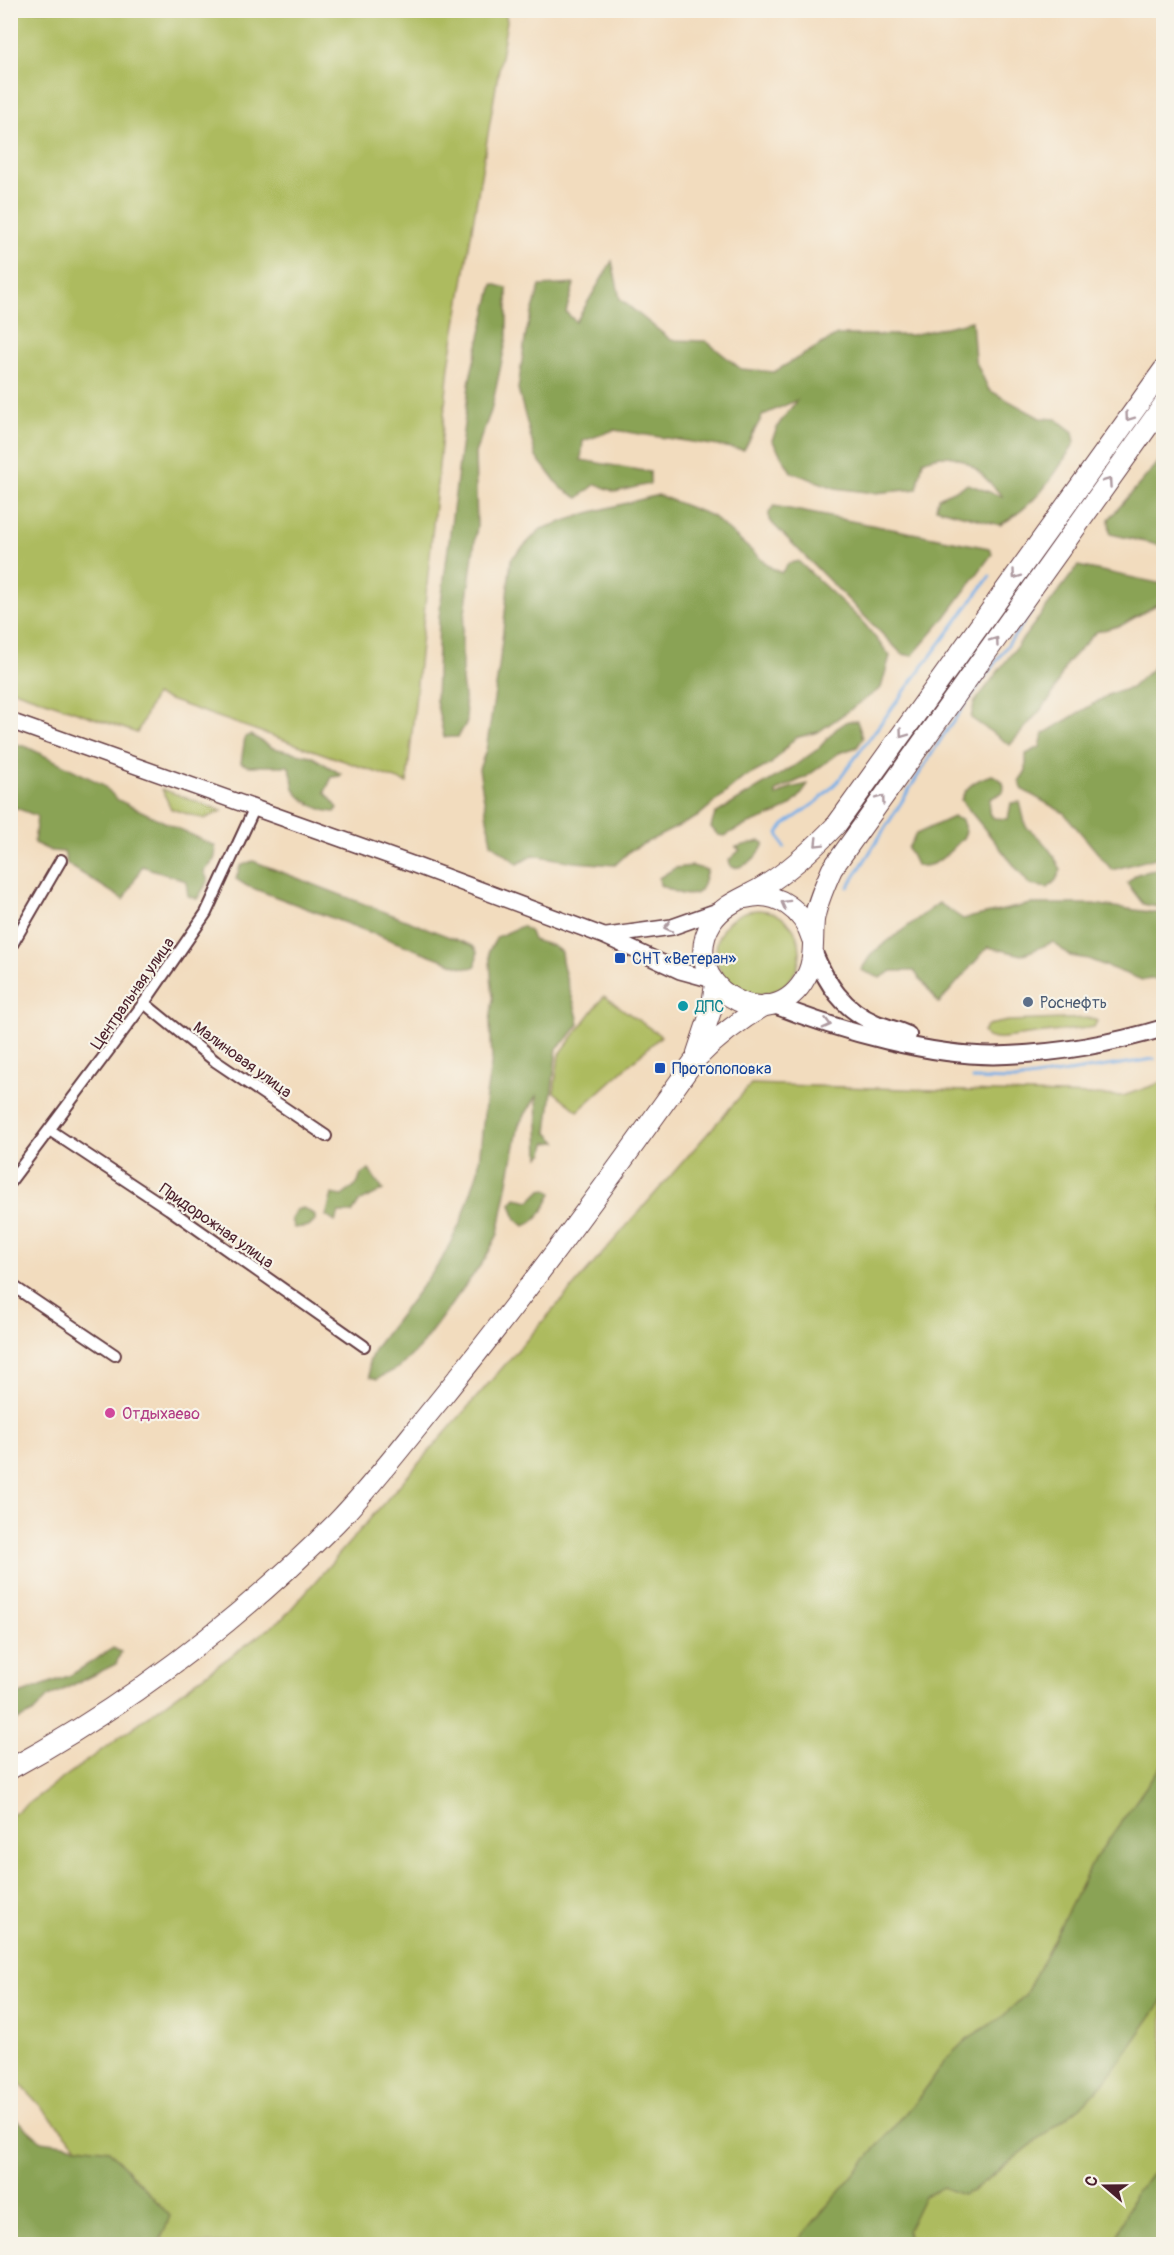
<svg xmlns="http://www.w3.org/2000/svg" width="1174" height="2255" viewBox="0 0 1174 2255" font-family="Pangolin,sans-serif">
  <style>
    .green { fill: #adbb5e; stroke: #7c6d44; stroke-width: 1.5 }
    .forest { fill: #8aa355; stroke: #6a6140; stroke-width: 1.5 }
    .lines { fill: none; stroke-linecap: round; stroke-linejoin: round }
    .stream { stroke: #78afe7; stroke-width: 3 }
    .street-casing { stroke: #633b41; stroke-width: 14 }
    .secondary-casing { stroke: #633b41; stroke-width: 18 }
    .primary-casing { stroke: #633b41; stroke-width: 20 }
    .highway-casing { stroke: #633b41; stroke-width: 22 }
    .street { stroke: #fff; stroke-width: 10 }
    .secondary { stroke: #fff; stroke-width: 15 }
    .primary { stroke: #fff; stroke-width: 16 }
    .highway { stroke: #fff; stroke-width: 20 }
    .oneway { stroke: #ae9aa0 }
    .transit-dot { fill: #1a4fb4; stroke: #f7f3e8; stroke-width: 2 }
    .service-dot { fill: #5c6f8a; stroke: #f7f3e8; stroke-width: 2 }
    .culture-dot { fill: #0f9aa8; stroke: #f7f3e8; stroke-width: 2 }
    .hotel-dot { fill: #d1479c; stroke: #f7f3e8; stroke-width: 2 }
    .labels { text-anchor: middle; stroke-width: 4.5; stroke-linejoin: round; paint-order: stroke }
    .transit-label { font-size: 16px; fill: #164399; stroke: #f7f3e8; text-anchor: start }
    .street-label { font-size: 16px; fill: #4a1f2b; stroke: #f7f3e8 }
    .service-label { font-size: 16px; fill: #4e5e75; stroke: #f7f3e8; text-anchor: start }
    .culture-label { font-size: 16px; fill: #0d838f; stroke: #f7f3e8; text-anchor: start }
    .hotel-label { font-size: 16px; fill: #b23c85; stroke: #f7f3e8; text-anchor: start }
  </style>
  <rect width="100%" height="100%" fill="#f7f3e8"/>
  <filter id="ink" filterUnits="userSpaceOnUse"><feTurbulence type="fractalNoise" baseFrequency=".0167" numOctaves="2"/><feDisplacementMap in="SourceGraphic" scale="12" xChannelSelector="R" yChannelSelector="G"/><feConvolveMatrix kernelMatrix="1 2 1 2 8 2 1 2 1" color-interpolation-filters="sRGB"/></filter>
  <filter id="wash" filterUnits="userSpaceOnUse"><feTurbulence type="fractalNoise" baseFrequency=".008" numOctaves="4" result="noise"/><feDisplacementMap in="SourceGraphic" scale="24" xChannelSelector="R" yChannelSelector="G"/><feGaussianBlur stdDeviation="1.35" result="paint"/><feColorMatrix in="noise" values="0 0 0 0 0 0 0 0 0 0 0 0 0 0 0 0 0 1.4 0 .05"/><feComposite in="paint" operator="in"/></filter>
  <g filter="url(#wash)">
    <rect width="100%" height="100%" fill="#f2dcbe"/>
    <!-- green -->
    <g class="green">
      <polygon points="11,10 505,11 507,21 449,366 407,783 155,695 137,733 11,689"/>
      <polygon points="162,789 222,811 204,819 171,809"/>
      <circle cx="758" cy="952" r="42"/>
      <polygon points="604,996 661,1036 578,1111 554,1092 559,1055"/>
      <polygon points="1091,1018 1097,1021 1094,1027 995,1039 987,1037 983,1032 988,1025 1008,1021"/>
      <polygon points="1163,1082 1163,2244 167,2244 11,2074 11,1816 283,1618 751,1084 1123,1096"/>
    </g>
    <!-- forest -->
    <g class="forest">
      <path d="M612,261L620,299L671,340L706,341L741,369L774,372L837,335H912L972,321L975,360L989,390L1040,418L1056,419L1073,432L1075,442C1053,478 1038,503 1000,525L936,508L938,498L968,484L1003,497C979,472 960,444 923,461L917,489L874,493L835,488L791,472L772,440L779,424L797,400L763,415L744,450L614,430L583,441L581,460L650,472V484L615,492L596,484L578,498L561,488L536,457L518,389L526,333L540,286L574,284L566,312L576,322Z"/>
      <polygon points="493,284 507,288 507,337 491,411 475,453 477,526 462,634 462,680 467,722 458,737 444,737 436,701 439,618 470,378"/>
      <polygon points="1163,457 1163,546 1110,534 1109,519"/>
      <polygon points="658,495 712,516 770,567 781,573 788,564 798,561 862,621 890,656 881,688 818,732 795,738 771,764 742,779 697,817 631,850 615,865 574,862 533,855 518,864 491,843 479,769 486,750 499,667 511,559 541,529 588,513"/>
      <polygon points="774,506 989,548 992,554 943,620 912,656 902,654 769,520 769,512"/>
      <polygon points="1078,566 1163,584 1163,601 1122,625 1096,632 1067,663 1050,699 1010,745 971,718 974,703"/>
      <polygon points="1163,658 1163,856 1112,870 1064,813 1023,790 1019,781 1026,771 1026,754 1040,747 1043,734 1110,694 1131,688"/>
      <path d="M848,721H857L863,738L857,747L839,753L806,777L776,791V796L790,788L808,784C789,821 755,815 725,836L718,835L711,827L715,814L794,766L818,749L836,729Z"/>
      <path d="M251,735L273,748L311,756L341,774L340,776L332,777L325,792L338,808L335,812C323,812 299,801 294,788C291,780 294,775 288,766H248L241,763L245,737Z"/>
      <path d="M11,743L27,747L102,784L118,800L215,846C217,859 213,863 204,871L208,881L197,899L188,896L186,881L142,866L124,900L67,864L64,852L51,851L34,843L37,816L11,806Z"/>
      <path d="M992,775C1001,779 1006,782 1003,792L990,799L989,813L994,818L1008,819L1011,803L1020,802L1026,827C1043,839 1053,852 1061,870L1056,880L1048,888L1030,885L961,800C966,785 978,779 992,775Z"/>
      <path d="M953,817L962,820L966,832L963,838C951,850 935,871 916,865L908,848L916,834Z"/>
      <path d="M760,841L764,843C760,855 745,870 731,867L729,860L740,850L736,847Z"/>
      <polygon points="253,861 473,946 477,952 476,966 470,968 462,967 247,886 236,879 240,866"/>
      <path d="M692,866L707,870C705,875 704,884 701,889C692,902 670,890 660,885L659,878L675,868Z"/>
      <polygon points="1163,868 1163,908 1143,904 1127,883 1137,874"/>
      <polygon points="939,903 963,919 1031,904 1093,904 1163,914 1163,978 1142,980 1088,959 1070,956 1053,942 1022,955 988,947 939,1003 914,971 892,971 880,978 861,970 872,953"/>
      <path d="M522,926L530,932L533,940L553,946L561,952C563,978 575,999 579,1024L569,1037L557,1048L547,1132L557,1142L546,1143L544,1153L539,1157L537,1096L519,1124L498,1234L485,1259L419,1348L400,1367L377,1379L370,1377L369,1362L375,1348L441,1261L461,1222L478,1171L486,1095L492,1059L490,1022L493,998L489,951L497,937Z"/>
      <polygon points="369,1170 383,1190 359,1202 352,1213 339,1213 335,1222 326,1216 332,1194 342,1196 358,1183 361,1174"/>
      <path d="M547,1189L552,1193C546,1206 539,1222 524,1226L516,1219L511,1204L516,1198L530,1201L541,1190Z"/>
      <polygon points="303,1208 315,1215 315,1220 310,1226 294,1228 291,1220 296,1210"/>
      <polygon points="113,1648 121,1652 116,1664 48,1697 33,1713 11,1723 11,1697 71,1675"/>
      <polygon points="1163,1763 1163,2000 1107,2079 1085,2103 972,2191 961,2195 943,2187 924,2196 907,2231 914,2244 795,2244 924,2091 945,2060 968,2038 1001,2018 1025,1995 1094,1860"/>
      <polygon points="10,2114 41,2141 109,2150 170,2216 159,2244 11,2244"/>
      <polygon points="1163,2163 1163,2244 1114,2244 1135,2193"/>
    </g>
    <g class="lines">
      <!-- stream -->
      <g class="stream">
        <polyline points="784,847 778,833 784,825 818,801 838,781 990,576"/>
        <polyline points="848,887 943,736 1032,611"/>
        <polyline points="973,1079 1015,1080 1154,1059"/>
      </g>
    </g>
  </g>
  <g filter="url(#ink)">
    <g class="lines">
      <defs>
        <g id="street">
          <polyline points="10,948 61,860"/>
          <polyline points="144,1003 215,1061 326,1136"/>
          <polyline points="51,1131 169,1209 364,1346"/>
          <polyline points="10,1182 144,1003 206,913 255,807"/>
          <polyline points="10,1284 115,1355"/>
        </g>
        <g id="secondary">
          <polyline points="10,721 409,863 604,936 680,971 713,980"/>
          <polyline points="607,936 672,927 723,909"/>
        </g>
        <g id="primary">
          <path d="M813,951C827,984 843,1010 877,1024C888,1028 898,1030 908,1035"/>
          <path d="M772,1004C837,1030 936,1059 1007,1055C1058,1053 1114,1043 1164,1028"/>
        </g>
        <g id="highway">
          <path d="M1164,369L837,824C815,847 792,869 764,886C747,897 724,903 712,922C675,982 766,1040 803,982C816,963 812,942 814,920C817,902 825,885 832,869L1164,404"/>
          <path d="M746,898C776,889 804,911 812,939"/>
          <polyline points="697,1053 711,1011 715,984"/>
          <path d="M10,1769C131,1703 239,1620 336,1523C373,1485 405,1442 439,1401C528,1291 612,1177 694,1061C716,1038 738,1021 766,1005"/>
        </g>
      </defs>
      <!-- street casing -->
      <use href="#street" class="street-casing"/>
      <!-- secondary casing -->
      <use href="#secondary" class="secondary-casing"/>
      <!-- primary casing -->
      <use href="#primary" class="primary-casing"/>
      <!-- highway casing -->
      <use href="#highway" class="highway-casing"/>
      <!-- street -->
      <use href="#street" class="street"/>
      <!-- secondary -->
      <use href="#secondary" class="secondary"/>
      <!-- primary -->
      <use href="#primary" class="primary"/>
      <!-- highway -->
      <use href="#highway" class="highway"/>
    </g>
    <!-- one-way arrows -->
    <defs><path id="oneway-chevron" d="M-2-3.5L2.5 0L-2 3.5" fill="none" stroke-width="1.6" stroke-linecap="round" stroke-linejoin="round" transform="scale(1.5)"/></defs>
    <g class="oneway">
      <use href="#oneway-chevron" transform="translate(1129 417) rotate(126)"/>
      <use href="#oneway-chevron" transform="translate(1108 482) rotate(-55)"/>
      <use href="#oneway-chevron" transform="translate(1016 575) rotate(126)"/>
      <use href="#oneway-chevron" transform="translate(995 641) rotate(-54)"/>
      <use href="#oneway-chevron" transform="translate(903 734) rotate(126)"/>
      <use href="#oneway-chevron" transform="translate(881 799) rotate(-54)"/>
      <use href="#oneway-chevron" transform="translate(818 843) rotate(135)"/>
      <use href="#oneway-chevron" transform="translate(785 904) rotate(-151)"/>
      <use href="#oneway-chevron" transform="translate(668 927) rotate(167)"/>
      <use href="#oneway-chevron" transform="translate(827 1024) rotate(15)"/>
    </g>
  </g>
  <!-- markers -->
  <g class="transit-dot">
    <rect x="614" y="952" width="12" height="12" rx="3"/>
    <rect x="654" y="1062" width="12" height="12" rx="3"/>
  </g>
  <circle class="service-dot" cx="1028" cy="1002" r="6"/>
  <circle class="culture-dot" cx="683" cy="1006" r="6"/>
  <circle class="hotel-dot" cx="110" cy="1413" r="6"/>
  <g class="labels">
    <!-- transit labels -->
    <g class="transit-label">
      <text x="632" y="964">СНТ «Ветеран»</text>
      <text x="672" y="1074">Протопоповка</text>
    </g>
    <!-- street labels -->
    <g class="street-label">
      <text transform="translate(132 993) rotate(-55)" y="6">Центральная улица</text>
      <text transform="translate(243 1059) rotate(36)" y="6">Малиновая улица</text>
      <text transform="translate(217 1225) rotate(35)" y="6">Придорожная улица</text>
    </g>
    <!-- service labels -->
    <g class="service-label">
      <text x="1040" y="1008">Роснефть</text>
    </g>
    <!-- culture labels -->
    <g class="culture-label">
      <text x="695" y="1012">ДПС</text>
    </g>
    <!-- hotel labels -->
    <g class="hotel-label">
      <text x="122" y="1419">Отдыхаево</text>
    </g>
  </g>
  <!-- margin -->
  <rect width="1174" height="2255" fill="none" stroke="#f7f3e8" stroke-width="36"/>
  <!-- north arrow -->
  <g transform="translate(1105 2186) rotate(290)" stroke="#f7f3e8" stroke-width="4.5" paint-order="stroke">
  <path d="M0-4.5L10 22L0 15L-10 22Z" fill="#4a1f2b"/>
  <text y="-9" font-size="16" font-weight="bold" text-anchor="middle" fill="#4a1f2b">С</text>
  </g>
</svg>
